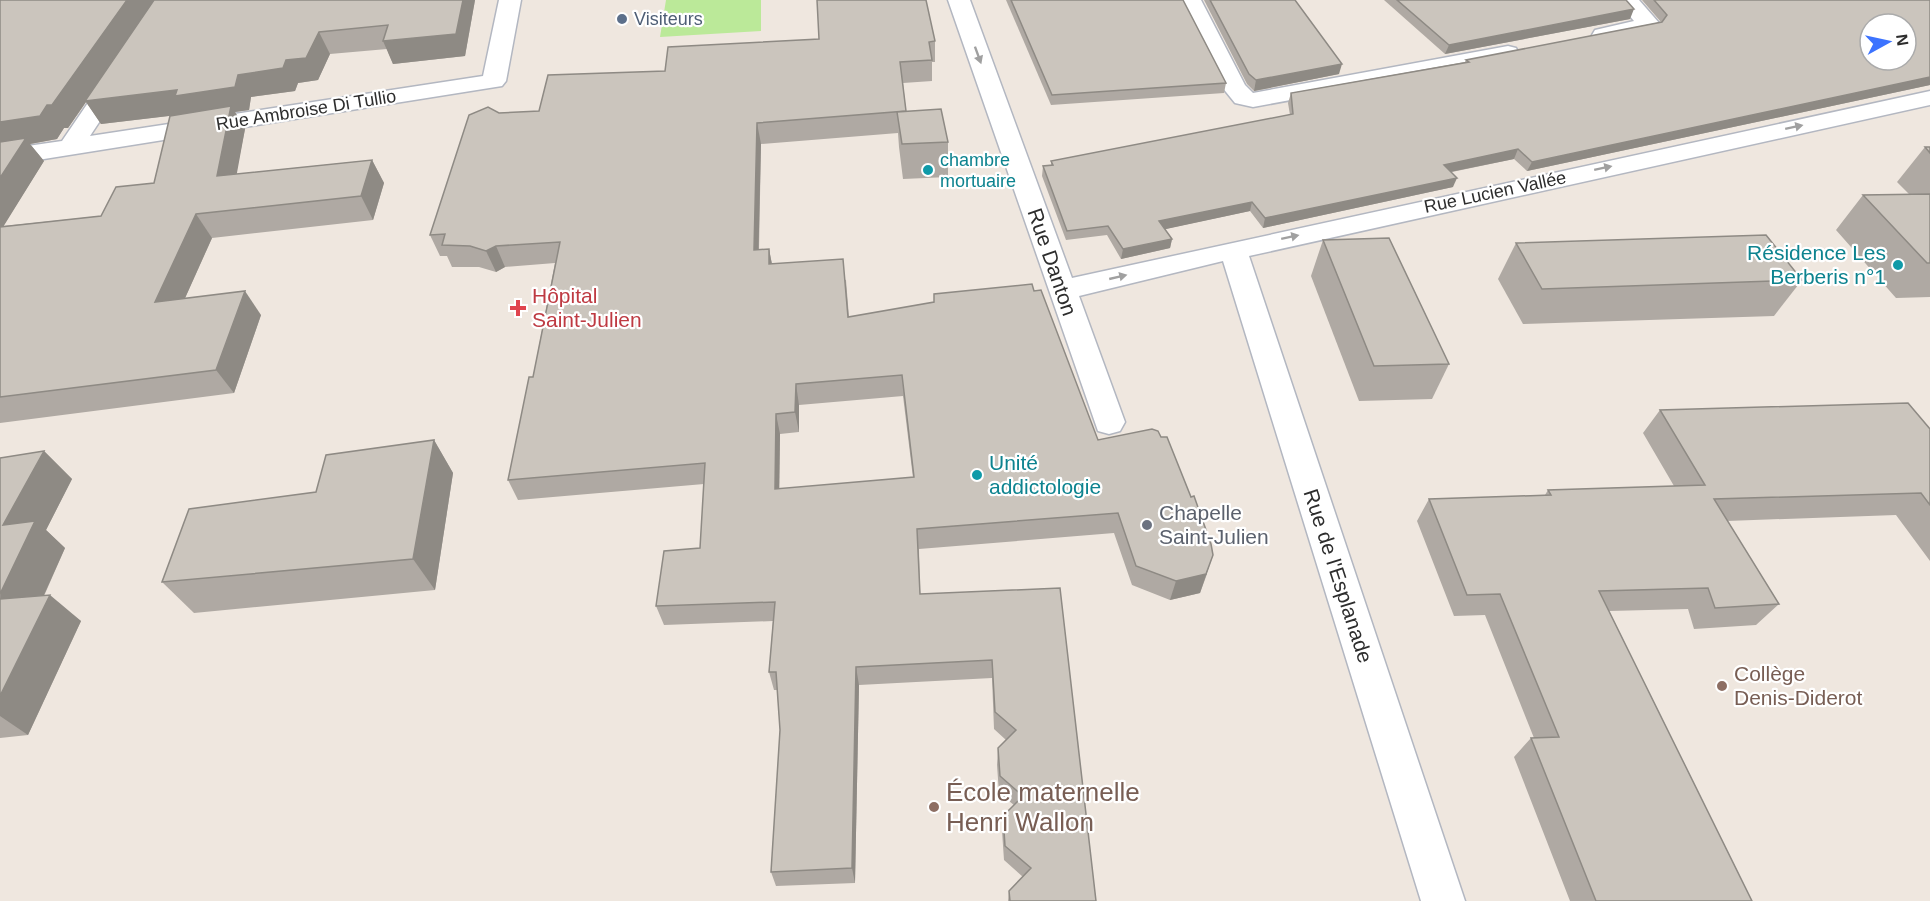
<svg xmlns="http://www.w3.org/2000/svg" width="1930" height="901" viewBox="0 0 1930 901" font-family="Arial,sans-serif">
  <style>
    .green { fill: #bbe999 }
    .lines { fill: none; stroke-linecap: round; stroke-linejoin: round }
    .street-casing { stroke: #b3b7c1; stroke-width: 3 }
    .street { fill: #fff; fill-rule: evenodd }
    .wall { fill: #afa9a3; fill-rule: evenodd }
    .shaded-wall { fill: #8e8a84 }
    .building { fill: #cbc5bd; stroke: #8e8a84; stroke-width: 1.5; fill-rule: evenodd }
    .oneway { fill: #a0a0a0 }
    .service-dot { fill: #5c6f8a; stroke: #fff; stroke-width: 2 }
    .culture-dot { fill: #0f9aa8; stroke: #fff; stroke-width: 2 }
    .health-dot { fill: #e0444e; stroke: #fff; stroke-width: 2 }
    .worship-dot { fill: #6b7280; stroke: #fff; stroke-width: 2 }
    .education-dot { fill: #8d6e63; stroke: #fff; stroke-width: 2 }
    .labels { text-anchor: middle; stroke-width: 4.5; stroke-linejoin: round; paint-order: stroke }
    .far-service-label { font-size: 18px; fill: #4e5e75; stroke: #fff; text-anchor: start }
    .far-street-label { font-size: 18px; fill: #2d2d2d; stroke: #fff }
    .far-culture-label { font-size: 18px; fill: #0d838f; stroke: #fff; text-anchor: start }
    .culture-label { font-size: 21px; fill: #0d838f; stroke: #fff; text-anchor: end }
    .street-label { font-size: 21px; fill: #2d2d2d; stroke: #fff }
    .health-label { font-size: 21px; fill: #be3a42; stroke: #fff; text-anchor: start }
    .worship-label { font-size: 21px; fill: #5b616d; stroke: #fff; text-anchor: start }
    .education-label { font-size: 21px; fill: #785e54; stroke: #fff; text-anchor: start }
    .near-education-label { font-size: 26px; fill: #785e54; stroke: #fff; text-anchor: start }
  </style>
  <rect width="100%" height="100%" fill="#efe7df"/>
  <!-- green -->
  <polygon class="green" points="666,0 761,0 761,31 660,37"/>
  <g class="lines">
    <defs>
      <g id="street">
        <polygon points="158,0 180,0 90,136 483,76 499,0 521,0 506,81 502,86 0,166 0,150 62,141"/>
        <polygon points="948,0 970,0 1072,278 1930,91 1930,105 1249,256 1465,901 1421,901 1223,261 1079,296 1125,422 1120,431 1109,434 1098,431"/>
        <polygon points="1179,0 1201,0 1245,85 1253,93 1508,46 1516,48 1519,53 1516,58 1508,60 1253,107 1235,103 1222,87"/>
        <path d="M1616,0H1639L1660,24L1657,29C1639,33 1613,44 1595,40L1592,35L1595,30L1634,21Z"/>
      </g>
    </defs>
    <!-- street casing -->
    <use href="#street" class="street-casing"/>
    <!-- street -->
    <use href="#street" class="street"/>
  </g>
  <!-- wall -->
  <g class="wall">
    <path d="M0,0H475L465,56L393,64L387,49L330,54L318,80L298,83L295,91L251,97L249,110L235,112L245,129L236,174L372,160L384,183L373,220L212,238L185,298L261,315L234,393L0,423ZM86,102L101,124L176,115L154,183L101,216L3,226L44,161L30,144L57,139L64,128H68Z"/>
    <polygon points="1006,0 1183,0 1226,83 1224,93 1051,105"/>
    <polygon points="1204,0 1295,0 1339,74 1254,91 1247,84"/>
    <polygon points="1384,0 1626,0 1630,19 1445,54"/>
    <polygon points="1642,0 1930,0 1930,85 1527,171 1514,159 1452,172 1453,187 1263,228 1250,211 1165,229 1172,239 1170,248 1121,259 1107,235 1066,240 1042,176 1043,166 1051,165 1051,161 1290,115 1288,103 1291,93 1465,62 1466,60 1661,22"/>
    <path d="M935,41V62H932V81L903,83L906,111L948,142V177L903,179L899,147L898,133L761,144L759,250L769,249L772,264L846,280L849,317L1034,291L1098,440L1207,574L1200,593L1170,600L1132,585L1114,533L919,549L920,594L1060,588L1096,901H1008L1009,891L1023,877L1004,860L1002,831L1003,816L1014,805L999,793L997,765L998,748L1006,740L994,729L992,678L859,685L855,883L776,886L771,872L780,730L777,690H774L769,672L773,621L664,625L656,606L700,548L704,484L518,500L508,480L533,377L555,263L505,267L496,272L479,267H452L447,256H440L430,235L499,113L539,111L665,71ZM903,396L913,478L779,489L780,434L799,432V405Z"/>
    <polygon points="1925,147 1930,147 1930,297 1896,298 1836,230 1863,195 1909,194 1897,182"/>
    <polygon points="1323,240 1449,364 1432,399 1359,401 1311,276"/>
    <polygon points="1516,243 1802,280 1774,316 1523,324 1498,279"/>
    <polygon points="1660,410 1930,429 1930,561 1896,515 1727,521 1779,604 1756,625 1694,629 1688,609 1609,611 1752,901 1570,901 1514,757 1531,738 1534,738 1485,615 1454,616 1417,521 1429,499 1545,495 1548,490 1674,486 1643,433"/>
    <polygon points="434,440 453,473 435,590 194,613 162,582 316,492"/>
    <polygon points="44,451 72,479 46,530 65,548 44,596 81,621 28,735 0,738 0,458"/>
  </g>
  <!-- shaded-wall -->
  <g class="shaded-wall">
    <polygon points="127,0 156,0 238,75 286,60 319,32 330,54 318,80 298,83 295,91 251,97 249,110 235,112 245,129 232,200 217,176 186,114 101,124 86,102 68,128 64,128 57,139 30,144 44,161 0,232 0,122 47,105"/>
    <polygon points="463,0 475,0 465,56 393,64 383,41"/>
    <polygon points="1634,9 1630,19 1445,54 1449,45"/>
    <polygon points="1342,64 1339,74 1254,91 1256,80"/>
    <polygon points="1930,77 1930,85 1527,171 1532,162"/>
    <polygon points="757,123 761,144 758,271 754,250"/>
    <polygon points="1518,149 1514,159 1440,174 1444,165"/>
    <polygon points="372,160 384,183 373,220 361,196"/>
    <polygon points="1457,178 1453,187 1263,228 1265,218"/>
    <polygon points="1252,202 1250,211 1157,231 1159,221"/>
    <polygon points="196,214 212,238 173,325 155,302"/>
    <polygon points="1172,239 1170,248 1121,259 1123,249"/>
    <polygon points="496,246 505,267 496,272 486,251"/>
    <polygon points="769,249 773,270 769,264"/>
    <polygon points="245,291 261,315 234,393 216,370"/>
    <polygon points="796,384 799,405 799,432 795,412"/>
    <polygon points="776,414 780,434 779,509 775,489"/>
    <polygon points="434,440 453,473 435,590 413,559"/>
    <polygon points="44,451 72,479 46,530 65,548 30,626 0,602 3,525"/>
    <polygon points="1213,555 1200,593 1170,600 1176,581"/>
    <polygon points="50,595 81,621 28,735 0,716 0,696"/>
    <polygon points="856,667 859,685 855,883 852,868"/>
  </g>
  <!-- building -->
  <g class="building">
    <polygon points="0,0 127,0 52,105 47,105 40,116 0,122"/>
    <polygon points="154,0 463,0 456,34 383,41 388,25 319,32 306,58 286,60 283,68 238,75 235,87 175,96 177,90 85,101"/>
    <path d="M817,0H926L935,41L929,42L932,60L900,62L906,111L757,123L754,250L769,249V264L843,259L848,317L934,302V294L1032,284L1034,291L1041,290L1098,440L1152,429L1158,431L1161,437H1167L1191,497L1194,496L1211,544L1213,555L1206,574L1176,581L1136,566L1118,513L917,529L920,594L1060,588L1096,901H1010L1009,891L1031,868L1005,846L1003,816L1023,796L1000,776L998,748L1016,730L995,712L992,660L856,667L852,868L771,872L780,730L776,672H769L775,602L656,606L664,551L700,548L705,463L508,480L529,377H533L560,242L496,246L486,251L470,246L442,245L445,234L430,235L469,115L488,107L499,113L539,111L548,75L665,71L668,47L819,39ZM902,375L914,477L775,489L776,414L795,412L796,384Z"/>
    <polygon points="1011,0 1183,0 1226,83 1052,95"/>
    <polygon points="1210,0 1295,0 1342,64 1256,80 1249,74"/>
    <polygon points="1397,0 1626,0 1634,9 1449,45"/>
    <path d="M1654,0H1930V77L1532,162L1518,149L1444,165L1457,178L1265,218L1252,202L1159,221L1172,239L1123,249L1108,226L1067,231L1043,166L1053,165L1051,161L1293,114L1291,93L1469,62L1466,60L1662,22L1667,15ZM1870,24H1906V60H1870Z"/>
    <polygon points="231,106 217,176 372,160 361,196 196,214 155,302 245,291 216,370 0,397 0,227 101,216 116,187 154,183 170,116"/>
    <polygon points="941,109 948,142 902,144 897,112"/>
    <polygon points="26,138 0,178 0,142"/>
    <polygon points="1925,147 1930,147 1930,153"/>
    <polygon points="1930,194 1930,263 1927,263 1863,195"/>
    <polygon points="1766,235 1802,280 1542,289 1516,243"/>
    <polygon points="1389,238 1449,364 1374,366 1323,240"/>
    <polygon points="1908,403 1930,429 1930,505 1921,493 1714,499 1779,604 1715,608 1708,588 1599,591 1752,901 1596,901 1531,738 1559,737 1500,594 1467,595 1429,499 1551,495 1548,490 1705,485 1660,410"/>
    <polygon points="434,440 413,559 162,582 189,509 316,492 326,455"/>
    <polygon points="44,451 3,525 35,521 0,594 0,458"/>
    <polygon points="50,595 0,696 0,599"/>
  </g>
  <!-- one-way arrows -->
  <defs><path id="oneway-solid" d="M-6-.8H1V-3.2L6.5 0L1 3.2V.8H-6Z" transform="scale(1.5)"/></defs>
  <g class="oneway">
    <use href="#oneway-solid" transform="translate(978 55) rotate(70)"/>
    <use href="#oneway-solid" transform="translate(1794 127) rotate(-12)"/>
    <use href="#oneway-solid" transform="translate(1603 168) rotate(-12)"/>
    <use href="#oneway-solid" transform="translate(1290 237) rotate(-12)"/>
    <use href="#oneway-solid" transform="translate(1118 277) rotate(-13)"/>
  </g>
  <!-- markers -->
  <circle class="service-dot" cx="622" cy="19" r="6"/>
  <g class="culture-dot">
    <circle cx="928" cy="170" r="6"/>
    <circle cx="1898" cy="265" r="6"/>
    <circle cx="977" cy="475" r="6"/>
  </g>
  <path class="health-dot" d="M515 299h6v6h6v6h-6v6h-6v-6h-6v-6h6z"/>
  <circle class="worship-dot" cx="1147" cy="525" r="6"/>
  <g class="education-dot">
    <circle cx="1722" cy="686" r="6"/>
    <circle cx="934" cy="807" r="6"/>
  </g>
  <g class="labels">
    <!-- far-service labels -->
    <g class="far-service-label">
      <text x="634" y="25">Visiteurs</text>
    </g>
    <!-- far-street labels -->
    <g class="far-street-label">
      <text transform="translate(306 110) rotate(-9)" y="6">Rue Ambroise Di Tullio</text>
      <text transform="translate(1495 192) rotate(-12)" y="6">Rue Lucien Vallée</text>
    </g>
    <!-- far-culture labels -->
    <g class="far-culture-label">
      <text x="940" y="166">chambre<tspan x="940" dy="21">mortuaire</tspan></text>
    </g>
    <!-- culture labels -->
    <g class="culture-label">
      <text x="1886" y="260">Résidence Les<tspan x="1886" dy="24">Berberis n°1</tspan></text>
      <text x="989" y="470" text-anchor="start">Unité<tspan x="989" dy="24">addictologie</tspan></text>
    </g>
    <!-- street labels -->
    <g class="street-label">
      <text transform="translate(1052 262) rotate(71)" y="7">Rue Danton</text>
      <text transform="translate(1338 576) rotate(72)" y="7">Rue de l'Esplanade</text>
    </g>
    <!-- health labels -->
    <g class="health-label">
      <text x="532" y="303">Hôpital<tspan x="532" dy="24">Saint-Julien</tspan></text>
    </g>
    <!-- worship labels -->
    <g class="worship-label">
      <text x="1159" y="520">Chapelle<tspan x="1159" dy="24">Saint-Julien</tspan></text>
    </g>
    <!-- education labels -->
    <g class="education-label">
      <text x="1734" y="681">Collège<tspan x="1734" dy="24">Denis-Diderot</tspan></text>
    </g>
    <!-- near-education labels -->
    <g class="near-education-label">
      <text x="946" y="801">École maternelle<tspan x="946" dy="30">Henri Wallon</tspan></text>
    </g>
  </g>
  <!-- north arrow -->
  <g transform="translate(1888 42) rotate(82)"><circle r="28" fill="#ffffff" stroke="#ababab" stroke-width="1.5"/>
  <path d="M0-4.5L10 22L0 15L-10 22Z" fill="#3c73ff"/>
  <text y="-9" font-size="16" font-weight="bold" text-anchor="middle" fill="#2d2d2d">N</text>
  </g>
</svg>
